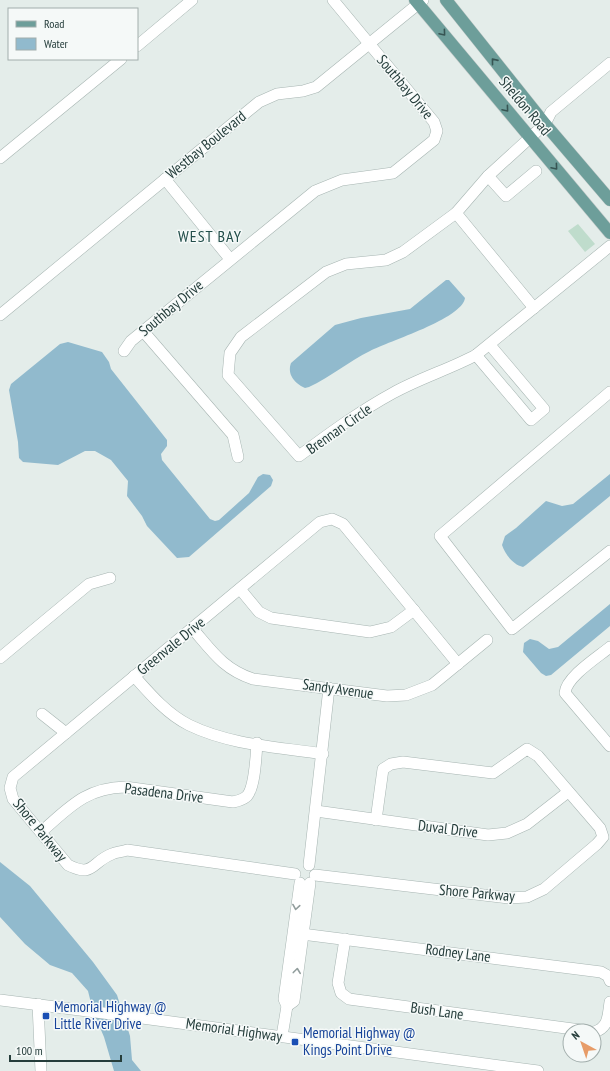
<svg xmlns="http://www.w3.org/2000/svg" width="610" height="1071" viewBox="0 0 610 1071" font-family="'PT Sans Narrow',sans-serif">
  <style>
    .green { fill: #bfdccc }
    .water { fill: #91bacd }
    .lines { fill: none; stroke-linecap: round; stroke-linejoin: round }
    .minor-casing { stroke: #a7b5b2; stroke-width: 12 }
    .major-casing { stroke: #c2c9c8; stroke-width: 13 }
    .minor { stroke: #fff; stroke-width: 11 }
    .major { stroke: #6d9e9a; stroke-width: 12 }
    .oneway { stroke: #375553 }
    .oneway2 { stroke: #929e9d }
    .transit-dot { fill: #1a4fb4; stroke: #f5f9f8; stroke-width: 1.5 }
    .labels { text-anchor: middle; stroke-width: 3; stroke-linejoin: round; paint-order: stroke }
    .street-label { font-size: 15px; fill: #253d3b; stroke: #f5f9f8 }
    .transit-label { font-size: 15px; fill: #164399; stroke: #f5f9f8; text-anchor: start }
    .neighbourhood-label { font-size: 16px; letter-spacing: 1px; fill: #224e4a; stroke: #f5f9f8 }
  </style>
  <rect width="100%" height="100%" fill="#e4edea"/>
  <!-- green -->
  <polygon class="green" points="578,224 595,244 585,252 568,231"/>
  <!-- water -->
  <g class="water">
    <path d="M446,280H449L465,298C462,319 389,341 370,351C349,361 331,377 309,387L305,388C294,383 287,374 291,363L335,325L361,318L410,309Z"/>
    <polygon points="68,342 102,352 109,362 111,369 167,440 167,446 161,454 162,460 210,519 215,521 219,520 249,493 258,477 263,474 270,475 273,480 271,486 189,557 177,558 147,526 142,516 127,496 128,481 111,460 95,451 85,451 58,465 23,462 19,458 18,442 9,390 11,384 60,344"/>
    <path d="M610,474V496L526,565L523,567C513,565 505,554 502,545L505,536L516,528L546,501L562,506L573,504Z"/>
    <polygon points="610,604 610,626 551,675 546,676 541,673 523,652 524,643 530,639 538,641 549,649 558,647"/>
    <polygon points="0,862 30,886 93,962 117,995 130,1036 132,1060 141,1071 114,1071 104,1037 93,1011 88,991 72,973 50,965 25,944 0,917"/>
  </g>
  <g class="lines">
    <defs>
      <g id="minor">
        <polyline points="137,46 192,0"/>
        <path d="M610,63L551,112L545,124L488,176L456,213L403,252L386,260L346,264L326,272L241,337L230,353L228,375L299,456C330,433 360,411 393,393C420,378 450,369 476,355L610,246"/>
        <polyline points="0,158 121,59"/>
        <polyline points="488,176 506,196 536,171"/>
        <polyline points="165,179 230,259"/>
        <polyline points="456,213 534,308"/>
        <polyline points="0,315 259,102 277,94 303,91 316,87 423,0"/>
        <polyline points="143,331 233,435 238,457"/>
        <polyline points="124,351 131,341 315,191 342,180 393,173 434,140 437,131 434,122 333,0"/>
        <polyline points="476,355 531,420 544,409 490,345"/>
        <polyline points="610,392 440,536 512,629 610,551"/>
        <polyline points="240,589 259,612 271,618 370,632 391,627 414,610"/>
        <path d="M192,628C212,651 223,669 253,679L387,696L406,695L432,685L487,640"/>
        <path d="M610,647C598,657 566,677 565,693L610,746"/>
        <polyline points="0,658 89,584 110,578"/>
        <path d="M134,676C150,694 167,714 189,725C230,745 278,747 323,754"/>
        <polyline points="42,714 66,733"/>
        <polyline points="316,811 488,835 507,833 527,824 568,792"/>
        <path d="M41,832C69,808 85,788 125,787L233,802C238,801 243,800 247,796C255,787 256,756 257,743"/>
        <polyline points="309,865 329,688"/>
        <path d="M295,874L127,850C122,852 116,852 112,854C91,862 94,878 68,865L13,799L10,788L13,777L320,522L332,519L343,524L458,664"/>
        <polyline points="315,875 509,898 527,897 544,889 597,844 603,837 600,828 538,756 527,749 493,773 403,762 391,764 383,769 376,820"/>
        <polyline points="302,934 601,972 608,976 610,981"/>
        <polyline points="345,939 338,983 341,993 349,999 588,1031"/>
        <polyline points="0,1000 127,1016 538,1071"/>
        <polyline points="38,1004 41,1071"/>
        <polyline points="287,1006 294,1001 310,883"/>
        <path d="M594,1032C609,1028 608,1015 610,1002"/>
        <polyline points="282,1036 287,1006 284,999 300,883"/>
      </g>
      <g id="major">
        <polyline points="415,0 610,233"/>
        <polyline points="446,0 545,124 610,200"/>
      </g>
    </defs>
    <!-- minor casing -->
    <use href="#minor" class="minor-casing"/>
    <!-- major casing -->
    <use href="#major" class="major-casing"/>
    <!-- minor -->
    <use href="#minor" class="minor"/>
    <!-- major -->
    <use href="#major" class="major"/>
  </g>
  <!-- one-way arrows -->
  <defs><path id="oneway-chevron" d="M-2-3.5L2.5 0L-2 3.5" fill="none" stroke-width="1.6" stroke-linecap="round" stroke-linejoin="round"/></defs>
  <g class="oneway">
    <use href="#oneway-chevron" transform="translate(443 33) rotate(50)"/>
    <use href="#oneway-chevron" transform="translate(494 61) rotate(-129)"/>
    <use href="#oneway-chevron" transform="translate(506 109) rotate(50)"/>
    <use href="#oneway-chevron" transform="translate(555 167) rotate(50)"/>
  </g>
  <g class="oneway2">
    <use href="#oneway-chevron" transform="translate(296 907) rotate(99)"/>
    <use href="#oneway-chevron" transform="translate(297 971) rotate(-83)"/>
  </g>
  <!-- markers -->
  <g class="transit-dot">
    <rect x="42" y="1012" width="8" height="8" rx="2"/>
    <rect x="291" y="1038" width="8" height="8" rx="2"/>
  </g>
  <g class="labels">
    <!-- street labels -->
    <g class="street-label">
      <text transform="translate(405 87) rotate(50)" y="5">Southbay Drive</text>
      <text transform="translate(525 106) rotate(50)" y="5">Sheldon Road</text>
      <text transform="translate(206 145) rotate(-39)" y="5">Westbay Boulevard</text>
      <text transform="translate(171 308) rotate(-40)" y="5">Southbay Drive</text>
      <text transform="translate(339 429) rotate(-35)" y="5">Brennan Circle</text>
      <text transform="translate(171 646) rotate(-39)" y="5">Greenvale Drive</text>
      <text transform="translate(338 689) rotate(8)" y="5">Sandy Avenue</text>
      <text transform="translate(164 793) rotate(7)" y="5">Pasadena Drive</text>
      <text transform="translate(448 829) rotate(7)" y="5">Duval Drive</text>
      <text transform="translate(40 830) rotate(51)" y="5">Shore Parkway</text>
      <text transform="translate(477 893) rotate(5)" y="5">Shore Parkway</text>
      <text transform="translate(458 953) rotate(7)" y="5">Rodney Lane</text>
      <text transform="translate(437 1011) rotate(8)" y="5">Bush Lane</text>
      <text transform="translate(234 1030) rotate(8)" y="5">Memorial Highway</text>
    </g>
    <!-- transit labels -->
    <g class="transit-label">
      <text x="54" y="1012">Memorial Highway @<tspan x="54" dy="17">Little River Drive</tspan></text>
      <text x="303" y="1038">Memorial Highway @<tspan x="303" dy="17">Kings Point Drive</tspan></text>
    </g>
    <!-- neighbourhood labels -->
    <g class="neighbourhood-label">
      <text x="210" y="242">WEST BAY</text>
    </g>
  </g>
  <!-- legend -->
  <rect x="8" y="8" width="130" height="52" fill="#f5f9f8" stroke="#a2aeac"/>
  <rect x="16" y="21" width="20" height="6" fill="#6d9e9a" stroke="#a2aeac"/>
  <text x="44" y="28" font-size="12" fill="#253d3b">Road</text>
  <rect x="16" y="38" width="20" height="12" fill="#91bacd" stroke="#a2aeac"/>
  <text x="44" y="48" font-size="12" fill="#253d3b">Water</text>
  <!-- north arrow -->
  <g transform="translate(582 1043) rotate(320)"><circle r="19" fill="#f5f9f8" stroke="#a2aeac"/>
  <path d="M0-3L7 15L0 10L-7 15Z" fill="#e79c68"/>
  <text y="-6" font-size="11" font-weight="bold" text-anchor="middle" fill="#253d3b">N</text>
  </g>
  <!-- scale -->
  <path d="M10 1055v6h111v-6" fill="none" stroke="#253d3b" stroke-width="2"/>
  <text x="16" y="1055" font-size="12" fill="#253d3b" stroke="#f5f9f8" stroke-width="3" paint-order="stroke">100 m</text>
</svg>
